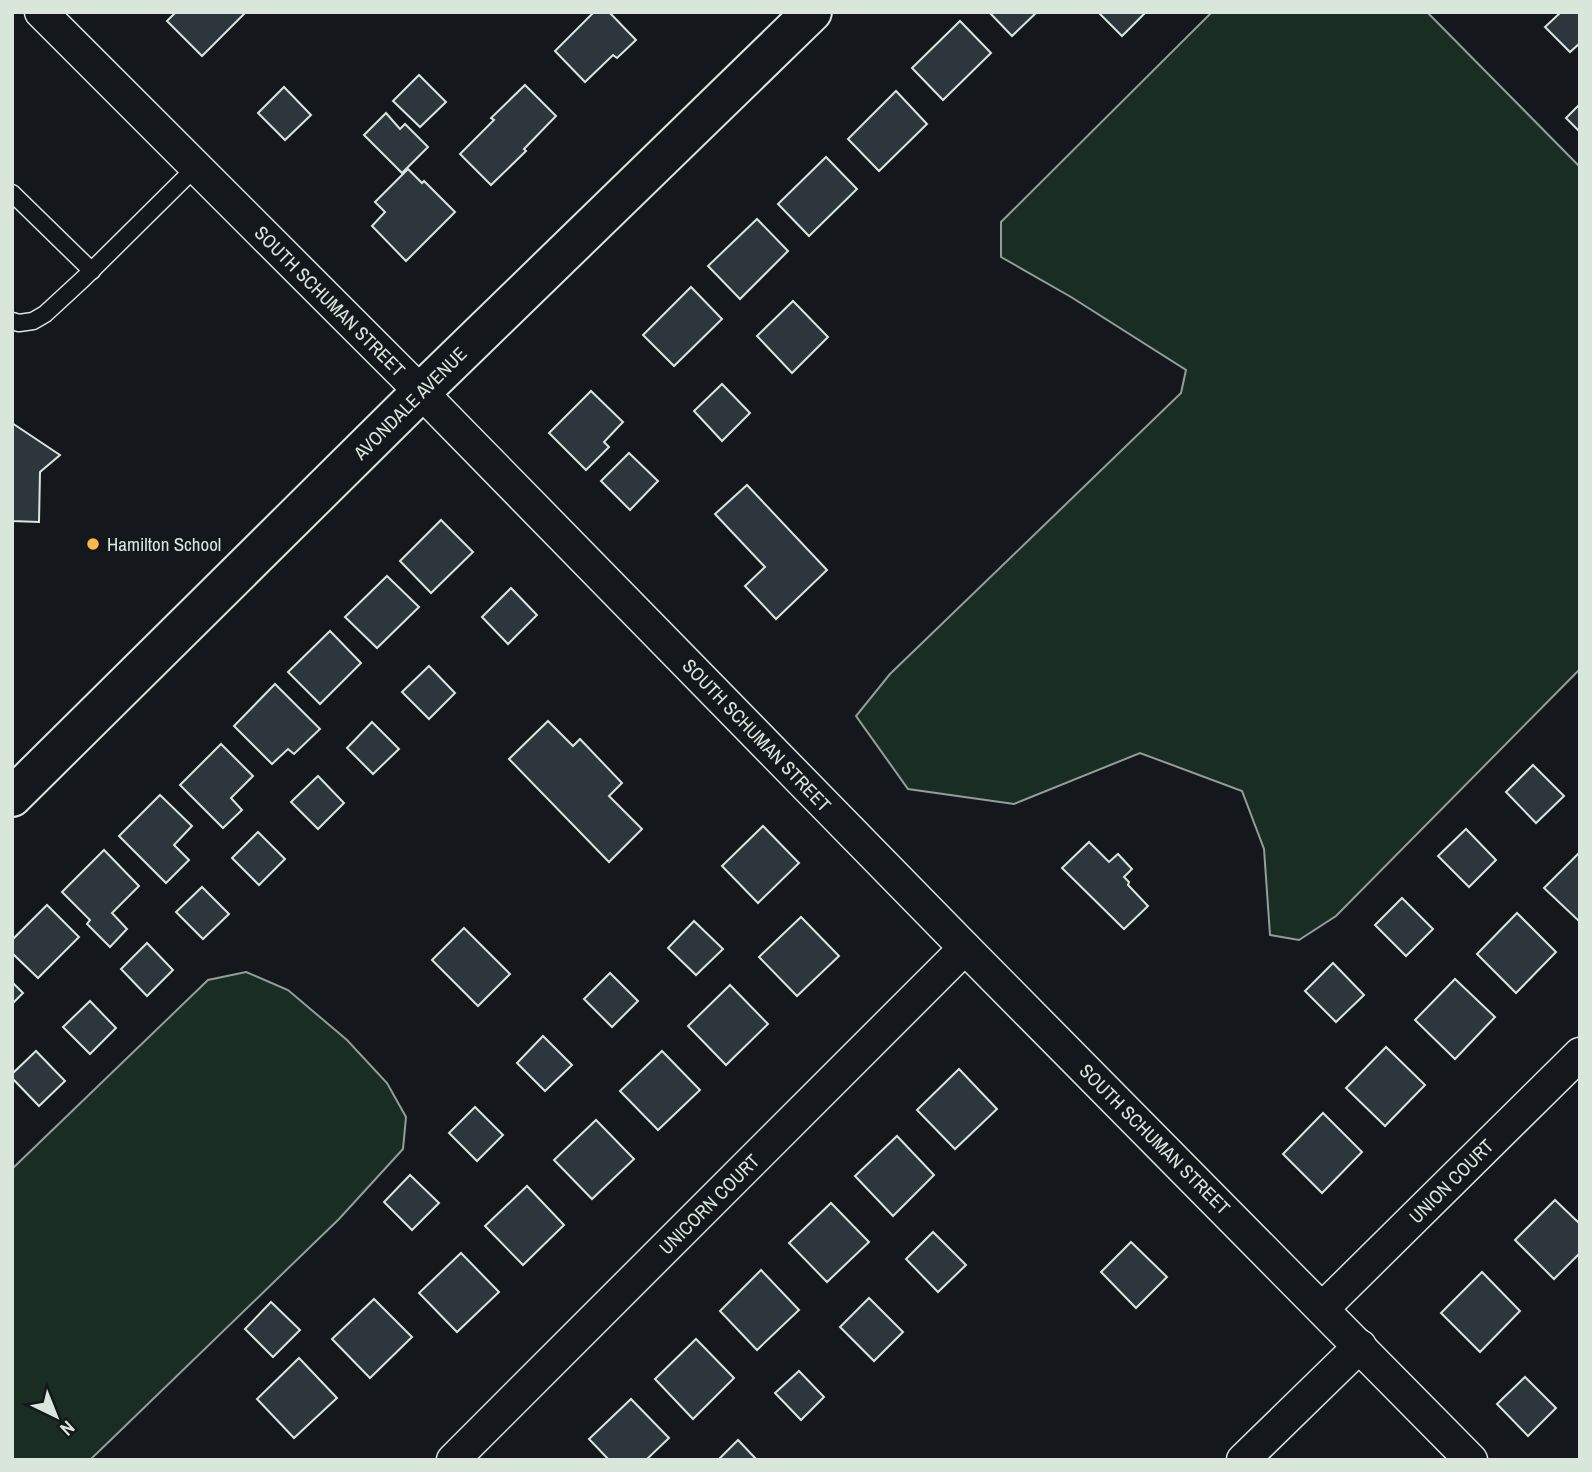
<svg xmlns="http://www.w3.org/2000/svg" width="1592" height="1472" viewBox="0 0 1592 1472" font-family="'Archivo Narrow',sans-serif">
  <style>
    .green { fill: #1a2d24; stroke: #939e99; stroke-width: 2 }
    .building { fill: #2c363c; stroke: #d8e6dc; stroke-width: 2 }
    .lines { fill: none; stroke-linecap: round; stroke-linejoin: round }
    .lane-casing { stroke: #d8e6dc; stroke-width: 19 }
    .street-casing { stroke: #d8e6dc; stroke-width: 35 }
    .secondary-casing { stroke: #d8e6dc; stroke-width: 42 }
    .lane { stroke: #14181c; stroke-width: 16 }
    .street { stroke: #14181c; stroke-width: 32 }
    .secondary { stroke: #14181c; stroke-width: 38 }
    .poi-dot { fill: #ffb74d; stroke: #14181c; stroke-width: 2.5 }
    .labels { text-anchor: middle; stroke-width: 5; stroke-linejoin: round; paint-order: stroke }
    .street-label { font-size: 19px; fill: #d8e6dc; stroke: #14181c }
    .poi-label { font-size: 19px; fill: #d8e6dc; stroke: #14181c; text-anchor: start }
  </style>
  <rect width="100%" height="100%" fill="#14181c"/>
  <!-- green -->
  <g class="green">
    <polygon points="1212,12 1427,12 1580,167 1580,669 1336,916 1299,940 1270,935 1264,849 1242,791 1140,753 1014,804 908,789 856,716 890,674 1181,393 1186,370 1071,297 1001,257 1001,222"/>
    <polygon points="246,972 288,990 347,1040 387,1083 406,1117 403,1149 339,1219 90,1460 12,1460 12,1169 208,980"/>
  </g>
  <!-- building -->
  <g class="building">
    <polygon points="176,12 246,12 202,56 167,21"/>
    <polygon points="594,12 609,12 636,40 617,58 613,55 585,82 555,51"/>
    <polygon points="989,12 1037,12 1012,36"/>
    <polygon points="1098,12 1146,12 1122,36"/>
    <polygon points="1561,12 1580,12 1580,43 1570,52 1545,27"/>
    <polygon points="960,21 991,53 943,100 912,68"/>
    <polygon points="419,75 446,102 420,127 393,101"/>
    <polygon points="525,85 556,116 524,149 526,151 491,185 460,154 494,120 491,118"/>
    <polygon points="284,87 311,115 285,140 258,113"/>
    <polygon points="896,91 927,124 879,171 848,139"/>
    <polygon points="1580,104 1580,132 1566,118"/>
    <polygon points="386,113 400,129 405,124 428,147 402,173 364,135"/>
    <polygon points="826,157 857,189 809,236 778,204"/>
    <polygon points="408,169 422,183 424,181 455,212 406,261 372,226 385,212 375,202"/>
    <polygon points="757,219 788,251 740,299 708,266"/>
    <polygon points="691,287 722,319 674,366 643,335"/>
    <polygon points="793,301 828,337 792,373 757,336"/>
    <polygon points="722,384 750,413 722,441 694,411"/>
    <polygon points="591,391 623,422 604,442 609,447 586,470 549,433"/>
    <polygon points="12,423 60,455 40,472 39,522 12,521"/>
    <polygon points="629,453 658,481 630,510 601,481"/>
    <polygon points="747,485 827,570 776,619 745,586 765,567 715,514"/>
    <polygon points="441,520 473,552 431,593 400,561"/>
    <polygon points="387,576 419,607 377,648 345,617"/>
    <polygon points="511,588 537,615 508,644 482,617"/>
    <polygon points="330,631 361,663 320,704 288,672"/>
    <polygon points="429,666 455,693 429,719 402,692"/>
    <polygon points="275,684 320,729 294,754 288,749 272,764 234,726"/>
    <polygon points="548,721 573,746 580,739 622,783 609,796 642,829 609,862 509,759"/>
    <polygon points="372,722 399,749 373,774 347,748"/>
    <polygon points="221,744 253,776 231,798 242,810 223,828 180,785"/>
    <polygon points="1533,765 1564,796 1536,823 1506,792"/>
    <polygon points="318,776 344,803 318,829 291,802"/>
    <polygon points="160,795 192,826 174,845 189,860 166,883 119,836"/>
    <polygon points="763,826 799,863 758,903 722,866"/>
    <polygon points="1466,829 1496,860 1469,887 1438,856"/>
    <polygon points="258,832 285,859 259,885 232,858"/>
    <polygon points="1089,842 1109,862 1118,854 1132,869 1124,877 1129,882 1128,885 1148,906 1124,929 1062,868"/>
    <polygon points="104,850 139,886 112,913 127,929 110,947 87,924 90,920 62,892"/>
    <polygon points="1580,852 1580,922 1544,888"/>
    <polygon points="202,887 229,914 203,939 176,912"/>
    <polygon points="1402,898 1433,929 1406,956 1375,925"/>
    <polygon points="47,905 79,937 38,978 12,953 12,940"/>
    <polygon points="1517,913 1556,952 1516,993 1477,954"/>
    <polygon points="801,917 839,956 797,996 759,957"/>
    <polygon points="694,921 723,949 696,975 668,948"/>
    <polygon points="464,928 510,974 478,1006 432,960"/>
    <polygon points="147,943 173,970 147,996 121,969"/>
    <polygon points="1333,963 1364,995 1336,1022 1305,991"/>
    <polygon points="610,973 638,1001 612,1027 584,999"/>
    <polygon points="1455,979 1495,1017 1455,1059 1415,1020"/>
    <polygon points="12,982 23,993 12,1004"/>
    <polygon points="730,985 768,1024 726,1065 688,1026"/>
    <polygon points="90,1001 116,1028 90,1054 63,1027"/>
    <polygon points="543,1036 572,1065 545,1091 517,1063"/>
    <polygon points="1386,1047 1425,1085 1385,1126 1346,1088"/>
    <polygon points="36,1051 65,1081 39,1106 12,1078 12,1074"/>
    <polygon points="662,1051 700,1090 658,1130 620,1091"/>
    <polygon points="959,1069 997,1109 955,1149 917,1110"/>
    <polygon points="475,1107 503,1135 477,1161 449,1133"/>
    <polygon points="1323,1113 1362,1152 1322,1193 1283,1154"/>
    <polygon points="596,1120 634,1159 592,1199 554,1160"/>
    <polygon points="897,1136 934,1175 893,1216 855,1176"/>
    <polygon points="410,1175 439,1203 412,1230 384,1202"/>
    <polygon points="527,1186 564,1225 523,1265 485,1226"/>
    <polygon points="1555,1200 1580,1224 1580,1253 1554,1279 1515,1240"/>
    <polygon points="831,1203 869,1242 827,1282 789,1243"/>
    <polygon points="933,1232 966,1265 938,1292 906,1259"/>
    <polygon points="1131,1242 1167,1277 1136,1308 1101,1272"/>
    <polygon points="461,1253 499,1292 457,1332 419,1293"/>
    <polygon points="761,1270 799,1310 757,1350 720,1311"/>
    <polygon points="1482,1272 1520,1311 1480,1352 1441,1313"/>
    <polygon points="869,1298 903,1332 874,1361 840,1327"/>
    <polygon points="374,1299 412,1337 370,1378 332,1339"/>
    <polygon points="271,1302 300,1330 273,1357 245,1329"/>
    <polygon points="696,1339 734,1378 693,1419 655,1379"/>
    <polygon points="299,1358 337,1398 294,1438 257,1399"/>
    <polygon points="799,1371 824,1397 801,1420 775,1393"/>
    <polygon points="1525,1377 1556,1408 1528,1436 1497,1404"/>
    <polygon points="631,1399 669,1438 646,1460 609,1460 589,1439"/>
    <polygon points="738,1440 757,1460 718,1460"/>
  </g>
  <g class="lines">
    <defs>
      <g id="lane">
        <polyline points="12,193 92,271"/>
        <polyline points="12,321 19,323 33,321 45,314 83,279 196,167"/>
      </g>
      <g id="street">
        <polyline points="41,12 421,392 965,948 1471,1460"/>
        <polyline points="1323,1308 1580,1054"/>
        <polyline points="453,1460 965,948"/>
        <polyline points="1243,1460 1360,1346"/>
      </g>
      <polyline id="secondary" points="12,797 421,392 812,12"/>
    </defs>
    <!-- lane casing -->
    <use href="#lane" class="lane-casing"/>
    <!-- street casing -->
    <use href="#street" class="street-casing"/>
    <!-- secondary casing -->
    <use href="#secondary" class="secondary-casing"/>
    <!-- lane -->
    <use href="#lane" class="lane"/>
    <!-- street -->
    <use href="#street" class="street"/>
    <!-- secondary -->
    <use href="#secondary" class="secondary"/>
  </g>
  <!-- markers -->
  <circle class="poi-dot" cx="93" cy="544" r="7"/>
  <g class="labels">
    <!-- street labels -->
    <g class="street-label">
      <text transform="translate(330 301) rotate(45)" y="7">SOUTH SCHUMAN STREET</text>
      <text transform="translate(410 403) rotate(-45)" y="7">AVONDALE AVENUE</text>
      <text transform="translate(757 735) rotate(46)" y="7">SOUTH SCHUMAN STREET</text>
      <text transform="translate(1155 1139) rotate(45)" y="7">SOUTH SCHUMAN STREET</text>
      <text transform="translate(1451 1181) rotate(-45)" y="7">UNION COURT</text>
      <text transform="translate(709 1204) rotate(-45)" y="7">UNICORN COURT</text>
    </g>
    <!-- poi labels -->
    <g class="poi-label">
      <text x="107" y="551">Hamilton School</text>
    </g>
  </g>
  <!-- border -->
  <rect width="1592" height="1472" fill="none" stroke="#d8e6dc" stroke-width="28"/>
  <!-- north arrow -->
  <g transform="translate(56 1416) rotate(137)" stroke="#14181c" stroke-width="5" paint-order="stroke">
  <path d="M0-5L12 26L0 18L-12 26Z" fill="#d8e6dc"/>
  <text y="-10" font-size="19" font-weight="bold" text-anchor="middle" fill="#d8e6dc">N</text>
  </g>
</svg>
